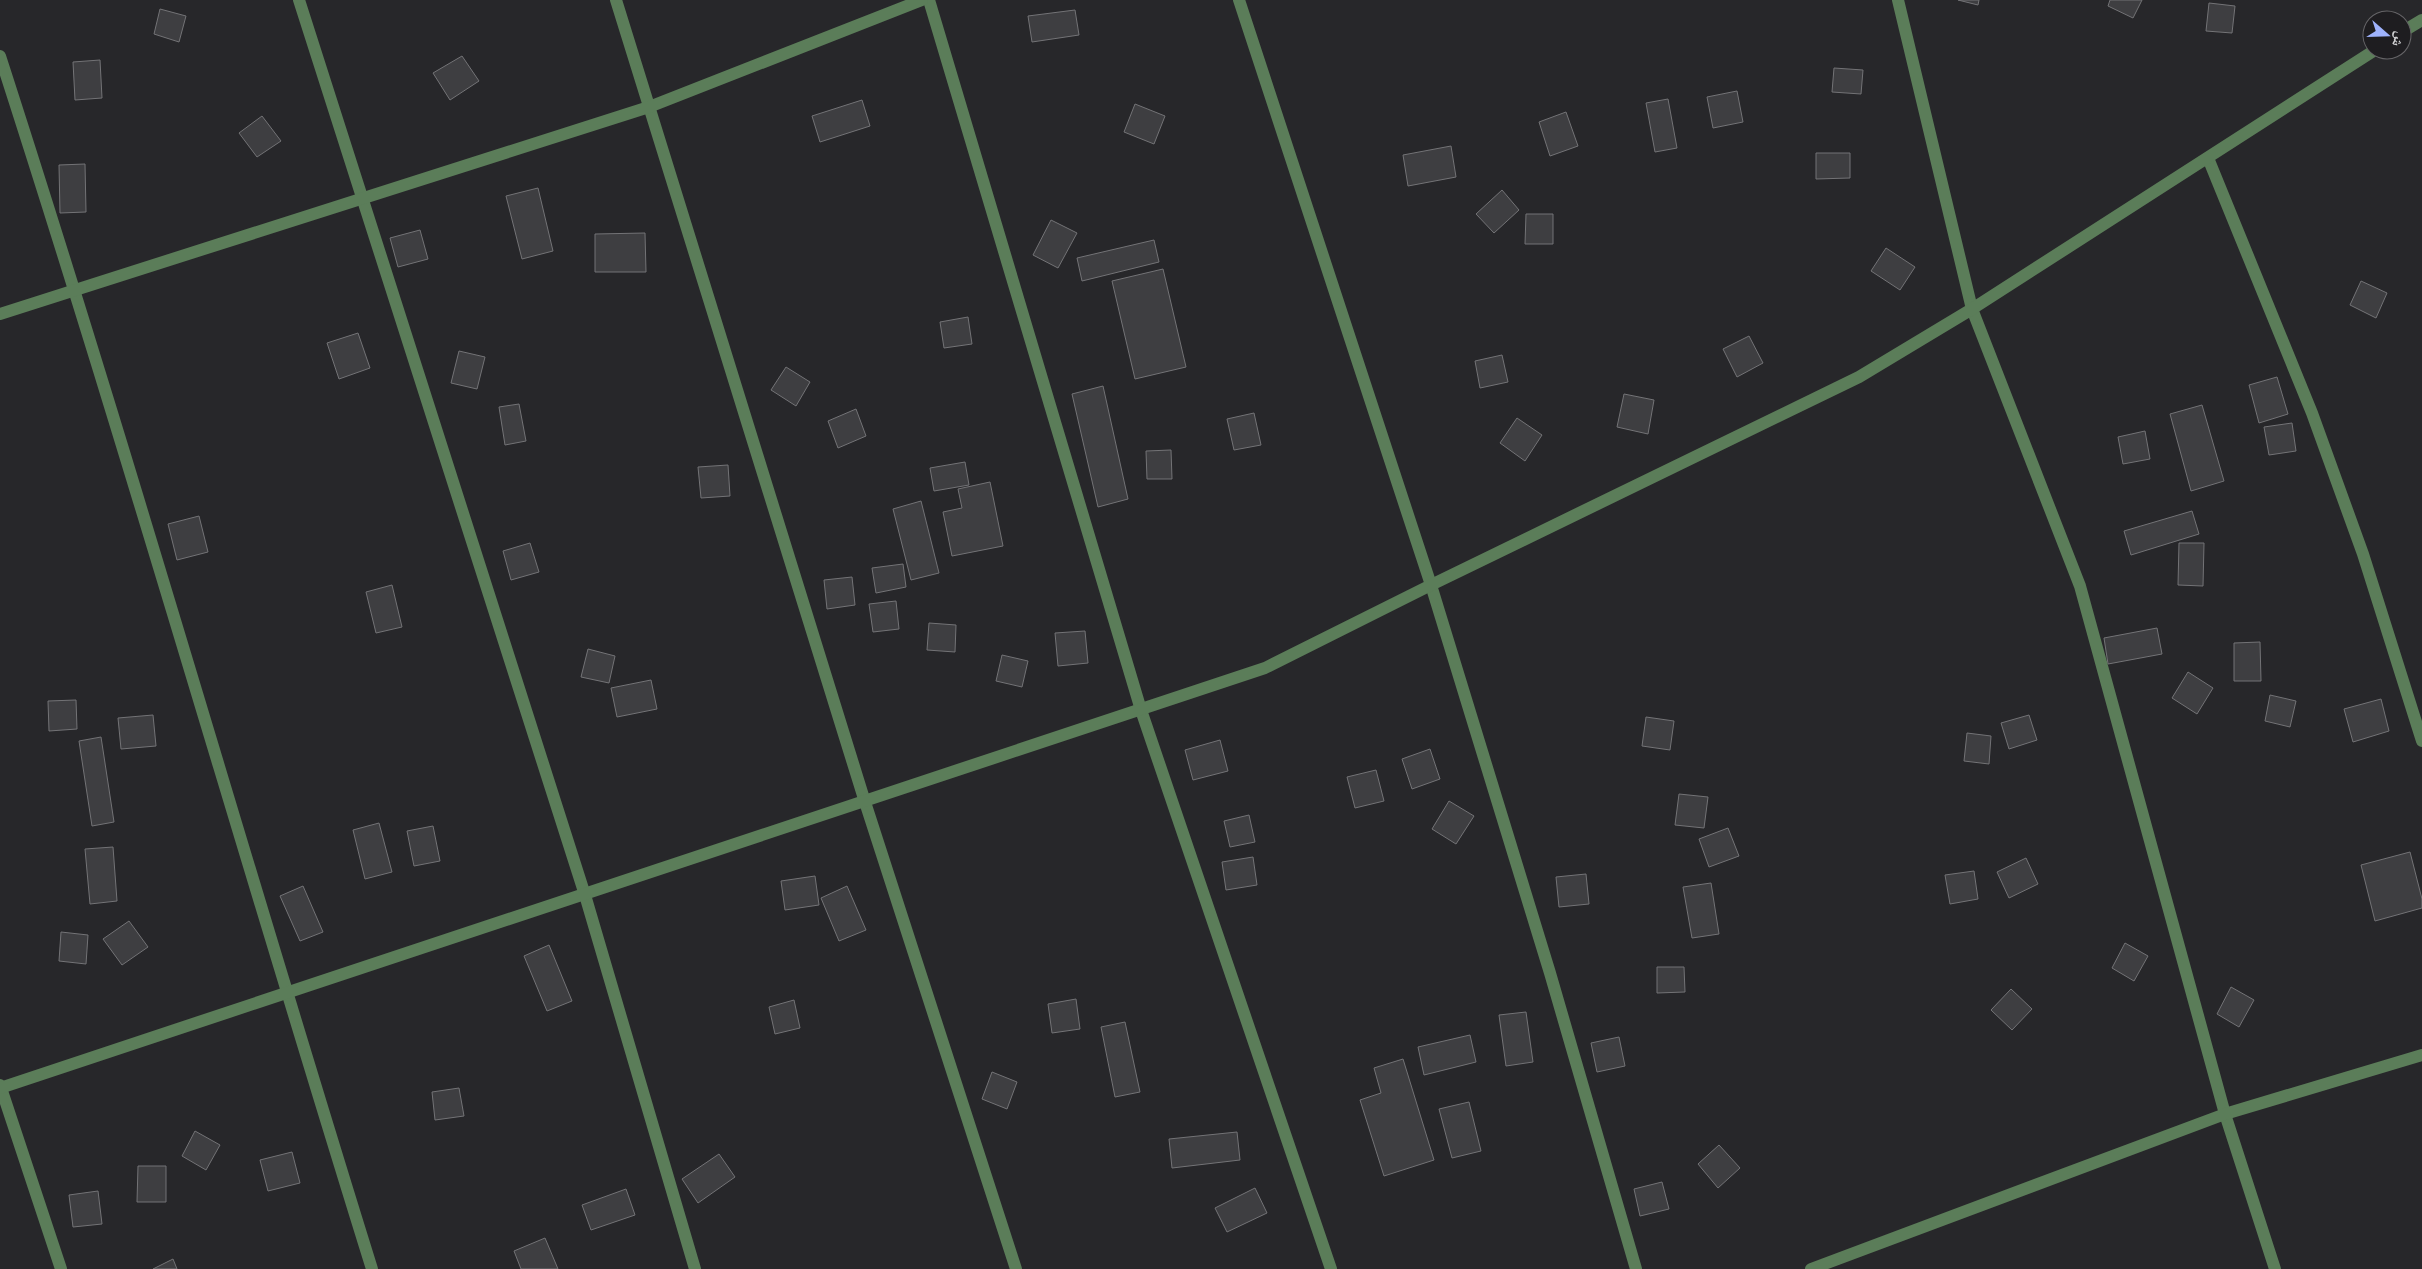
<svg xmlns="http://www.w3.org/2000/svg" width="2422" height="1269" viewBox="0 0 2422 1269" font-family="'Golos Text','Noto Naskh Arabic',sans-serif">
  <style>
    .building { fill: #3e3e41; stroke: #737376 }
    .lines { fill: none; stroke-linecap: round; stroke-linejoin: round }
    .minor { stroke: #5b7d59; stroke-width: 12 }
  </style>
  <rect width="100%" height="100%" fill="#27272a"/>
  <!-- building -->
  <g class="building">
    <polygon points="1958,0 1979,0 1978,5"/>
    <polygon points="2110,0 2142,0 2133,18 2108,6"/>
    <polygon points="2209,3 2235,6 2232,33 2206,31"/>
    <polygon points="160,9 186,16 179,42 154,34"/>
    <polygon points="1075,10 1079,35 1032,42 1028,16"/>
    <polygon points="462,56 479,81 450,100 433,73"/>
    <polygon points="100,60 102,98 75,100 73,62"/>
    <polygon points="1834,68 1863,70 1861,94 1832,92"/>
    <polygon points="1737,91 1743,122 1713,128 1707,97"/>
    <polygon points="1668,99 1677,148 1655,152 1646,103"/>
    <polygon points="862,100 870,126 820,142 812,116"/>
    <polygon points="1135,104 1165,116 1154,144 1124,132"/>
    <polygon points="1566,112 1578,146 1550,156 1539,122"/>
    <polygon points="262,116 281,141 257,157 239,133"/>
    <polygon points="1451,146 1456,177 1408,186 1403,155"/>
    <polygon points="1816,153 1850,153 1850,178 1816,179"/>
    <polygon points="85,164 86,212 60,213 59,165"/>
    <polygon points="538,188 553,251 522,259 506,196"/>
    <polygon points="1502,190 1519,210 1494,233 1476,214"/>
    <polygon points="1526,214 1553,214 1553,244 1525,244"/>
    <polygon points="1051,220 1077,233 1058,268 1033,255"/>
    <polygon points="420,230 428,259 398,267 390,238"/>
    <polygon points="645,233 646,272 595,272 595,234"/>
    <polygon points="1154,240 1159,262 1082,281 1077,258"/>
    <polygon points="1886,248 1915,267 1900,290 1871,271"/>
    <polygon points="1163,269 1186,367 1135,379 1112,281"/>
    <polygon points="2361,281 2387,293 2376,318 2350,305"/>
    <polygon points="968,317 972,344 944,348 940,322"/>
    <polygon points="358,333 370,368 339,379 327,343"/>
    <polygon points="1749,336 1763,363 1737,377 1723,349"/>
    <polygon points="459,351 485,357 477,389 451,383"/>
    <polygon points="1502,355 1508,382 1480,388 1475,361"/>
    <polygon points="786,367 810,382 796,406 771,390"/>
    <polygon points="2277,377 2288,414 2259,423 2249,385"/>
    <polygon points="1103,386 1128,499 1098,507 1072,394"/>
    <polygon points="1624,394 1654,400 1648,434 1617,427"/>
    <polygon points="519,404 526,441 505,445 499,407"/>
    <polygon points="2202,405 2224,481 2191,491 2170,414"/>
    <polygon points="856,409 866,436 838,448 828,421"/>
    <polygon points="1254,413 1261,445 1234,450 1227,419"/>
    <polygon points="1517,418 1542,435 1525,461 1500,443"/>
    <polygon points="2292,423 2296,451 2269,455 2264,427"/>
    <polygon points="2145,431 2150,459 2123,464 2118,437"/>
    <polygon points="1171,450 1172,479 1147,479 1146,451"/>
    <polygon points="965,462 969,485 934,491 930,468"/>
    <polygon points="728,465 730,496 701,498 698,467"/>
    <polygon points="990,482 1003,546 952,556 943,512 962,508 958,489"/>
    <polygon points="921,501 939,573 911,580 893,509"/>
    <polygon points="2192,511 2199,534 2131,555 2124,531"/>
    <polygon points="199,516 208,552 177,560 168,524"/>
    <polygon points="530,543 539,572 511,580 503,551"/>
    <polygon points="2179,543 2204,543 2203,586 2178,585"/>
    <polygon points="903,564 906,587 876,593 872,568"/>
    <polygon points="852,577 855,605 827,609 824,580"/>
    <polygon points="392,585 402,627 376,633 366,592"/>
    <polygon points="896,601 899,629 873,632 869,604"/>
    <polygon points="929,623 956,625 955,652 927,650"/>
    <polygon points="2157,628 2162,654 2108,664 2104,638"/>
    <polygon points="1085,631 1088,663 1058,666 1055,633"/>
    <polygon points="2260,642 2261,681 2234,681 2234,643"/>
    <polygon points="588,649 615,656 609,683 581,677"/>
    <polygon points="1002,655 1028,661 1022,687 996,681"/>
    <polygon points="2188,672 2213,688 2197,714 2172,698"/>
    <polygon points="651,680 657,709 617,717 611,688"/>
    <polygon points="2270,695 2296,701 2290,727 2265,721"/>
    <polygon points="2381,699 2389,731 2353,742 2344,709"/>
    <polygon points="76,700 77,729 49,731 48,701"/>
    <polygon points="153,715 156,746 121,749 118,718"/>
    <polygon points="2029,715 2037,740 2009,749 2001,723"/>
    <polygon points="1646,717 1674,721 1670,750 1642,746"/>
    <polygon points="1967,733 1991,736 1989,764 1964,761"/>
    <polygon points="101,737 114,822 92,826 79,741"/>
    <polygon points="1220,740 1228,771 1193,780 1185,750"/>
    <polygon points="1430,749 1440,779 1412,789 1402,759"/>
    <polygon points="1376,770 1384,801 1355,808 1347,777"/>
    <polygon points="1679,794 1708,797 1704,828 1675,825"/>
    <polygon points="1449,801 1474,816 1456,844 1432,829"/>
    <polygon points="1249,815 1255,842 1230,847 1224,821"/>
    <polygon points="379,823 392,872 365,879 353,830"/>
    <polygon points="433,826 440,861 414,866 407,831"/>
    <polygon points="1728,828 1739,856 1709,867 1699,839"/>
    <polygon points="113,847 117,901 90,904 85,849"/>
    <polygon points="2410,852 2422,899 2422,908 2375,921 2361,865"/>
    <polygon points="1253,857 1257,885 1226,890 1222,862"/>
    <polygon points="2026,858 2038,884 2009,898 1997,872"/>
    <polygon points="1974,871 1978,899 1950,904 1945,875"/>
    <polygon points="1586,874 1589,904 1559,907 1556,877"/>
    <polygon points="815,876 819,905 785,910 781,881"/>
    <polygon points="1711,883 1719,934 1692,938 1683,887"/>
    <polygon points="303,886 323,932 300,941 280,896"/>
    <polygon points="847,886 866,930 839,941 821,898"/>
    <polygon points="129,921 148,947 122,965 103,939"/>
    <polygon points="61,932 88,935 86,964 59,961"/>
    <polygon points="2125,943 2148,956 2134,981 2112,968"/>
    <polygon points="549,945 572,1001 547,1011 524,956"/>
    <polygon points="1657,967 1684,967 1685,992 1657,993"/>
    <polygon points="2231,987 2254,1000 2239,1027 2217,1014"/>
    <polygon points="2011,989 2032,1009 2012,1030 1991,1010"/>
    <polygon points="1076,999 1080,1029 1052,1033 1048,1004"/>
    <polygon points="794,1000 800,1028 775,1034 769,1007"/>
    <polygon points="1526,1012 1533,1062 1506,1066 1499,1015"/>
    <polygon points="1125,1022 1140,1092 1115,1097 1101,1027"/>
    <polygon points="1470,1035 1476,1062 1424,1075 1418,1047"/>
    <polygon points="1619,1037 1625,1066 1597,1072 1591,1043"/>
    <polygon points="1403,1059 1434,1160 1384,1176 1360,1100 1381,1093 1374,1068"/>
    <polygon points="992,1072 1017,1082 1007,1109 982,1099"/>
    <polygon points="459,1088 464,1116 435,1120 432,1092"/>
    <polygon points="1469,1102 1481,1151 1452,1158 1439,1109"/>
    <polygon points="195,1131 220,1145 206,1170 182,1156"/>
    <polygon points="1237,1132 1240,1160 1172,1168 1169,1139"/>
    <polygon points="1719,1145 1740,1168 1718,1188 1698,1164"/>
    <polygon points="292,1152 300,1183 268,1191 260,1160"/>
    <polygon points="719,1154 735,1177 698,1203 682,1179"/>
    <polygon points="138,1166 166,1166 166,1202 137,1202"/>
    <polygon points="1662,1182 1669,1209 1640,1216 1634,1189"/>
    <polygon points="1255,1188 1267,1213 1227,1232 1215,1208"/>
    <polygon points="626,1189 635,1215 591,1230 582,1205"/>
    <polygon points="98,1191 102,1224 73,1227 69,1195"/>
    <polygon points="545,1238 558,1269 521,1269 514,1251"/>
    <polygon points="173,1259 177,1269 153,1269"/>
  </g>
  <g class="lines">
    <!-- minor -->
    <g class="minor">
      <polyline points="299,0 585,895 695,1269"/>
      <polyline points="616,0 865,802 1016,1269"/>
      <polyline points="929,0 1141,710 1331,1269"/>
      <polyline points="1239,0 1431,585 1550,973 1636,1269"/>
      <polyline points="1898,0 1972,309 2080,586 2225,1114 2275,1269"/>
      <polyline points="2402,32 2422,20"/>
      <path d="M0,56C130,458 246,865 372,1269"/>
      <polyline points="2208,158 2312,413 2363,554 2422,741"/>
      <polyline points="0,314 649,107 922,0"/>
      <polyline points="0,1085 61,1269"/>
      <polyline points="0,1088 1265,668 1431,585 1859,377 1972,309 2375,50"/>
      <polyline points="1811,1269 2225,1114 2422,1055"/>
    </g>
  </g>
  <!-- north arrow -->
  <g transform="translate(2387 35) rotate(110)"><circle r="24" fill="#1e1d20" stroke="#666568"/>
  <path d="M0-4L9 19L0 12L-9 19Z" fill="#9fb3fd"/>
  <text y="-8" font-size="14" font-weight="bold" text-anchor="middle" fill="#d2d2d4">ش</text>
  </g>
</svg>
